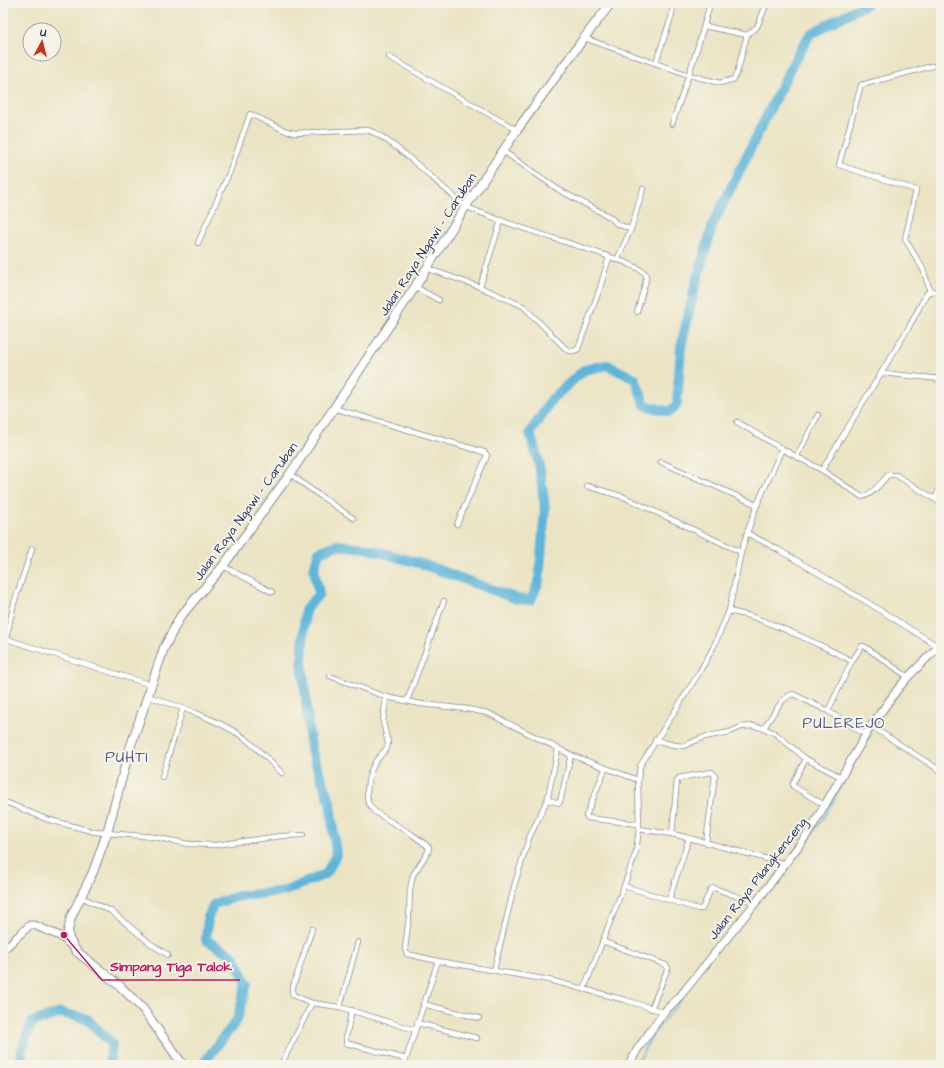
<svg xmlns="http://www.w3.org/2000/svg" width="944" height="1068" viewBox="0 0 944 1068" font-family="'Architects Daughter',sans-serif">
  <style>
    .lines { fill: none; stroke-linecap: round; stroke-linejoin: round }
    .stream { stroke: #5db5da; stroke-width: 1.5 }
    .river { stroke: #5db5da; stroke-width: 10 }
    .minor-casing { stroke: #838a91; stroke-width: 6 }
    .secondary-casing { stroke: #838a91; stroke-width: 9 }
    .trunk-casing { stroke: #838a91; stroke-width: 10 }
    .minor { stroke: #fff; stroke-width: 4.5 }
    .secondary { stroke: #fff; stroke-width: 7 }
    .trunk { stroke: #fff; stroke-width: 8 }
    .labels { text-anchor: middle; stroke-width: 4; stroke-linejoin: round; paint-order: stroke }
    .street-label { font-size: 13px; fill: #1b2f5e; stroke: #f7f3e8 }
    .quarter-label { font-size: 15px; letter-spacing: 1px; fill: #535c8e; stroke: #f7f3e8 }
    .leader { fill: none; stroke: #c2185b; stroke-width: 1.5 }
    .callout-dot { fill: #c2185b; stroke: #f7f3e8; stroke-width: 1.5 }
    .callout-label { font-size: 14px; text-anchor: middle; font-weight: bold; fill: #c2185b; stroke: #f7f3e8; stroke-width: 4; stroke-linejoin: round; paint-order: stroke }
  </style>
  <rect width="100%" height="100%" fill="#f7f3e8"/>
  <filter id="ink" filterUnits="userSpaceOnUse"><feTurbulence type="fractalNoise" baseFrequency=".025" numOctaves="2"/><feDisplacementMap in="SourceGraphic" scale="8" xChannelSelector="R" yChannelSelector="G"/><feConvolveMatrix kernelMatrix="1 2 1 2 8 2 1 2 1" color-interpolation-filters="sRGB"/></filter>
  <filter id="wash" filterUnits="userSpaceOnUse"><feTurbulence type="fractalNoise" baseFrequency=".012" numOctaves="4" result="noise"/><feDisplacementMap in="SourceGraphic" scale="16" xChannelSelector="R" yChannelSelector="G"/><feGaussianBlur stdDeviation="0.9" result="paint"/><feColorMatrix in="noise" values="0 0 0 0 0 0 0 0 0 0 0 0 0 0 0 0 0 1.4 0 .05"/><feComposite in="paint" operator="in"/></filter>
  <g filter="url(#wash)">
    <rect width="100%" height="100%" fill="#ebe4c4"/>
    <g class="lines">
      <!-- stream -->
      <g class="stream">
        <polyline points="812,833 823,819 871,734"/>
        <polyline points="779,878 809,838"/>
        <polyline points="636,1065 653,1034 682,998"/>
      </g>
      <!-- river -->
      <g class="river">
        <polyline points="22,1065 22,1050 32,1022 61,1013 87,1019 112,1044 109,1065"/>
        <polyline points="202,1065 237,1020 247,984 234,956 206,940 208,917 214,904 239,896 285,891 326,874 336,855 330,802 311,750 302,661 305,610 319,594 314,569 319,552 337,545 365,548 425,565 517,599 531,600 539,581 545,508 539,464 530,433 551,400 584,370 607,365 635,379 645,405 670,412 677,404 681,347 694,290 713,224 791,67 810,34 868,3"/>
      </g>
    </g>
  </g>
  <g filter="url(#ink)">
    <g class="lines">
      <defs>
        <g id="minor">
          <polyline points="704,26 747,35"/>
          <polyline points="584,38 689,75 720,83 734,79 737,73 747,35 757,27 767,3"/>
          <polyline points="389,57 517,130"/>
          <polyline points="656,62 671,18 674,3"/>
          <path d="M672,124C686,84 700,44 710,3"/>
          <polyline points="503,151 559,190 610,217 617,224 631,229"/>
          <path d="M198,243L230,171L250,114L286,131L295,133L367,130C386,134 433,179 451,194C456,198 461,204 467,207C508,225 551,237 593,251C609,257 633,263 646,274V280L637,312"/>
          <polyline points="617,260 631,229 643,189"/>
          <polyline points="426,268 480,287 523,306 565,348 569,351 574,351 578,349 600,288 609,257"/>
          <polyline points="415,287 439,300"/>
          <polyline points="480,287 501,220"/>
          <polyline points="930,291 923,269 905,239 916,190 839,165 861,85 932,66"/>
          <polyline points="881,373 941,379"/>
          <polyline points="333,408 484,452 487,455 486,458 457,524"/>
          <polyline points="737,422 782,449"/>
          <polyline points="797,456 818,415"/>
          <polyline points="661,462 757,505"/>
          <polyline points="822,470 909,327 927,293 931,291 941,293"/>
          <polyline points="290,474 316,493 353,518"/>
          <polyline points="587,486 624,497 741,552"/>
          <polyline points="935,499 941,485"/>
          <polyline points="747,533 779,550 867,602 939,647"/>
          <polyline points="223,566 272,592"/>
          <path d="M729,611C736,613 743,614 750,616C784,628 819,644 852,661"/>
          <polyline points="3,638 151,685"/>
          <polyline points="6,639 14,603 32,549"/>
          <polyline points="330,676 386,697 421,704 467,709 488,713 571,755 638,780"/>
          <path d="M147,696C178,706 220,720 246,739C258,749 270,762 282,773"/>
          <polyline points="386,697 383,722 388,743 387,748 375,762 371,771 368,781 367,794 368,803 375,812 413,835 429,847 428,852 413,875 412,879 410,890 409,916 405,949 407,954 438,961 549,980 625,1000 664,1012"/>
          <polyline points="407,701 444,601"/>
          <polyline points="828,711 852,661 862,646 864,646 908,677"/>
          <polyline points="871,726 941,771"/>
          <path d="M764,728C771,718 782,696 793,694L828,711L866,735"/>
          <polyline points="655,740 674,745 684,746 704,737 730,732 741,727 752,726 764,728 776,734 806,759 841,777"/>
          <polyline points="558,749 548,796 549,800 559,803 560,802 571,755"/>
          <polyline points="806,759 793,783 793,786 826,806"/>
          <polyline points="605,769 586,816 588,818 638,824"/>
          <polyline points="162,777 183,708"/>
          <polyline points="3,801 46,819 95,832 154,837 189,844 215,845 281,836 303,835"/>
          <polyline points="639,829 672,834 689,838 786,864"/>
          <polyline points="672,834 677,780 679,778 712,772 715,776 706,842"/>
          <polyline points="624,886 698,909 702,909 711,889 714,888 755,903"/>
          <polyline points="81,897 111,911 151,944 168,955"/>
          <polyline points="669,900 689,838"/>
          <polyline points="312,929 292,990 293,995 312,1003 340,1007 415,1030"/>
          <polyline points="602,941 666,965 668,968 651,1009"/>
          <polyline points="494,970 515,883 529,838 548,798"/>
          <path d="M584,989L624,886L636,852L639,829L638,780L640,766L699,673L713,648L729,611L741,552L747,533L757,505L782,449L822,470L862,497C872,495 882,482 888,475H896L941,503"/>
          <polyline points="423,1004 479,1018"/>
          <polyline points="340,1007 358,942"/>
          <polyline points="352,1010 346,1036 346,1043 406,1059"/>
          <polyline points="417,1023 477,1038"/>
          <polyline points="281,1065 312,1003"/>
          <polyline points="404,1065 438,961"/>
          <polyline points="445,1065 445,1064"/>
        </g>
        <g id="secondary">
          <polyline points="3,950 30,925 34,925 60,936 72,946"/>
          <polyline points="629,1065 637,1050 664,1012 681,995 761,896 809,832 871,726 897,690 908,677 941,644"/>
        </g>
        <polyline id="trunk" points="183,1065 143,1009 120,986 76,951 69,939 68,932 71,917 93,872 107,833 130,748 164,648 180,617 223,566 290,474 415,287 466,206 517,130 584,38 611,3"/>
      </defs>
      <!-- minor casing -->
      <use href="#minor" class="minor-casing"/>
      <!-- secondary casing -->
      <use href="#secondary" class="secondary-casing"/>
      <!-- trunk casing -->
      <use href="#trunk" class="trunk-casing"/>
      <!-- minor -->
      <use href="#minor" class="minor"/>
      <!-- secondary -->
      <use href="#secondary" class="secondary"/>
      <!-- trunk -->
      <use href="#trunk" class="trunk"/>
    </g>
  </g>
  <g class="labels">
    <!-- street labels -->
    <g class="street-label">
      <text transform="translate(427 244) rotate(-57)" y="5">Jalan Raya Ngawi - Caruban</text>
      <text transform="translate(245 511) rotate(-54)" y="5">Jalan Raya Ngawi - Caruban</text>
      <text transform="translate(757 878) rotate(-52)" y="5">Jalan Raya Pilangkenceng</text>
    </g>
    <!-- quarter labels -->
    <g class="quarter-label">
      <text x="844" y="728">PULEREJO</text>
      <text x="127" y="762">PUHTI</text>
    </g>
  </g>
  <!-- callouts -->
  <path class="leader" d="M64 935L102 980H240"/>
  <circle class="callout-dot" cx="64" cy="935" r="4"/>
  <g class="callout-label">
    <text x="171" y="971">Simpang Tiga Talok</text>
  </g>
  <!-- margin -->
  <rect width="944" height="1068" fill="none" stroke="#f7f3e8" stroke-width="16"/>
  <!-- north arrow -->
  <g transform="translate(42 42) rotate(7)"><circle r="19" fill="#f7f3e8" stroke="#9fa5b1"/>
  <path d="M0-3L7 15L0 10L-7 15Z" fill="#c8321e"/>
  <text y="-6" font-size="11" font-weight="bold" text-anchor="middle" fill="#1b2f5e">U</text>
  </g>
</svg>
